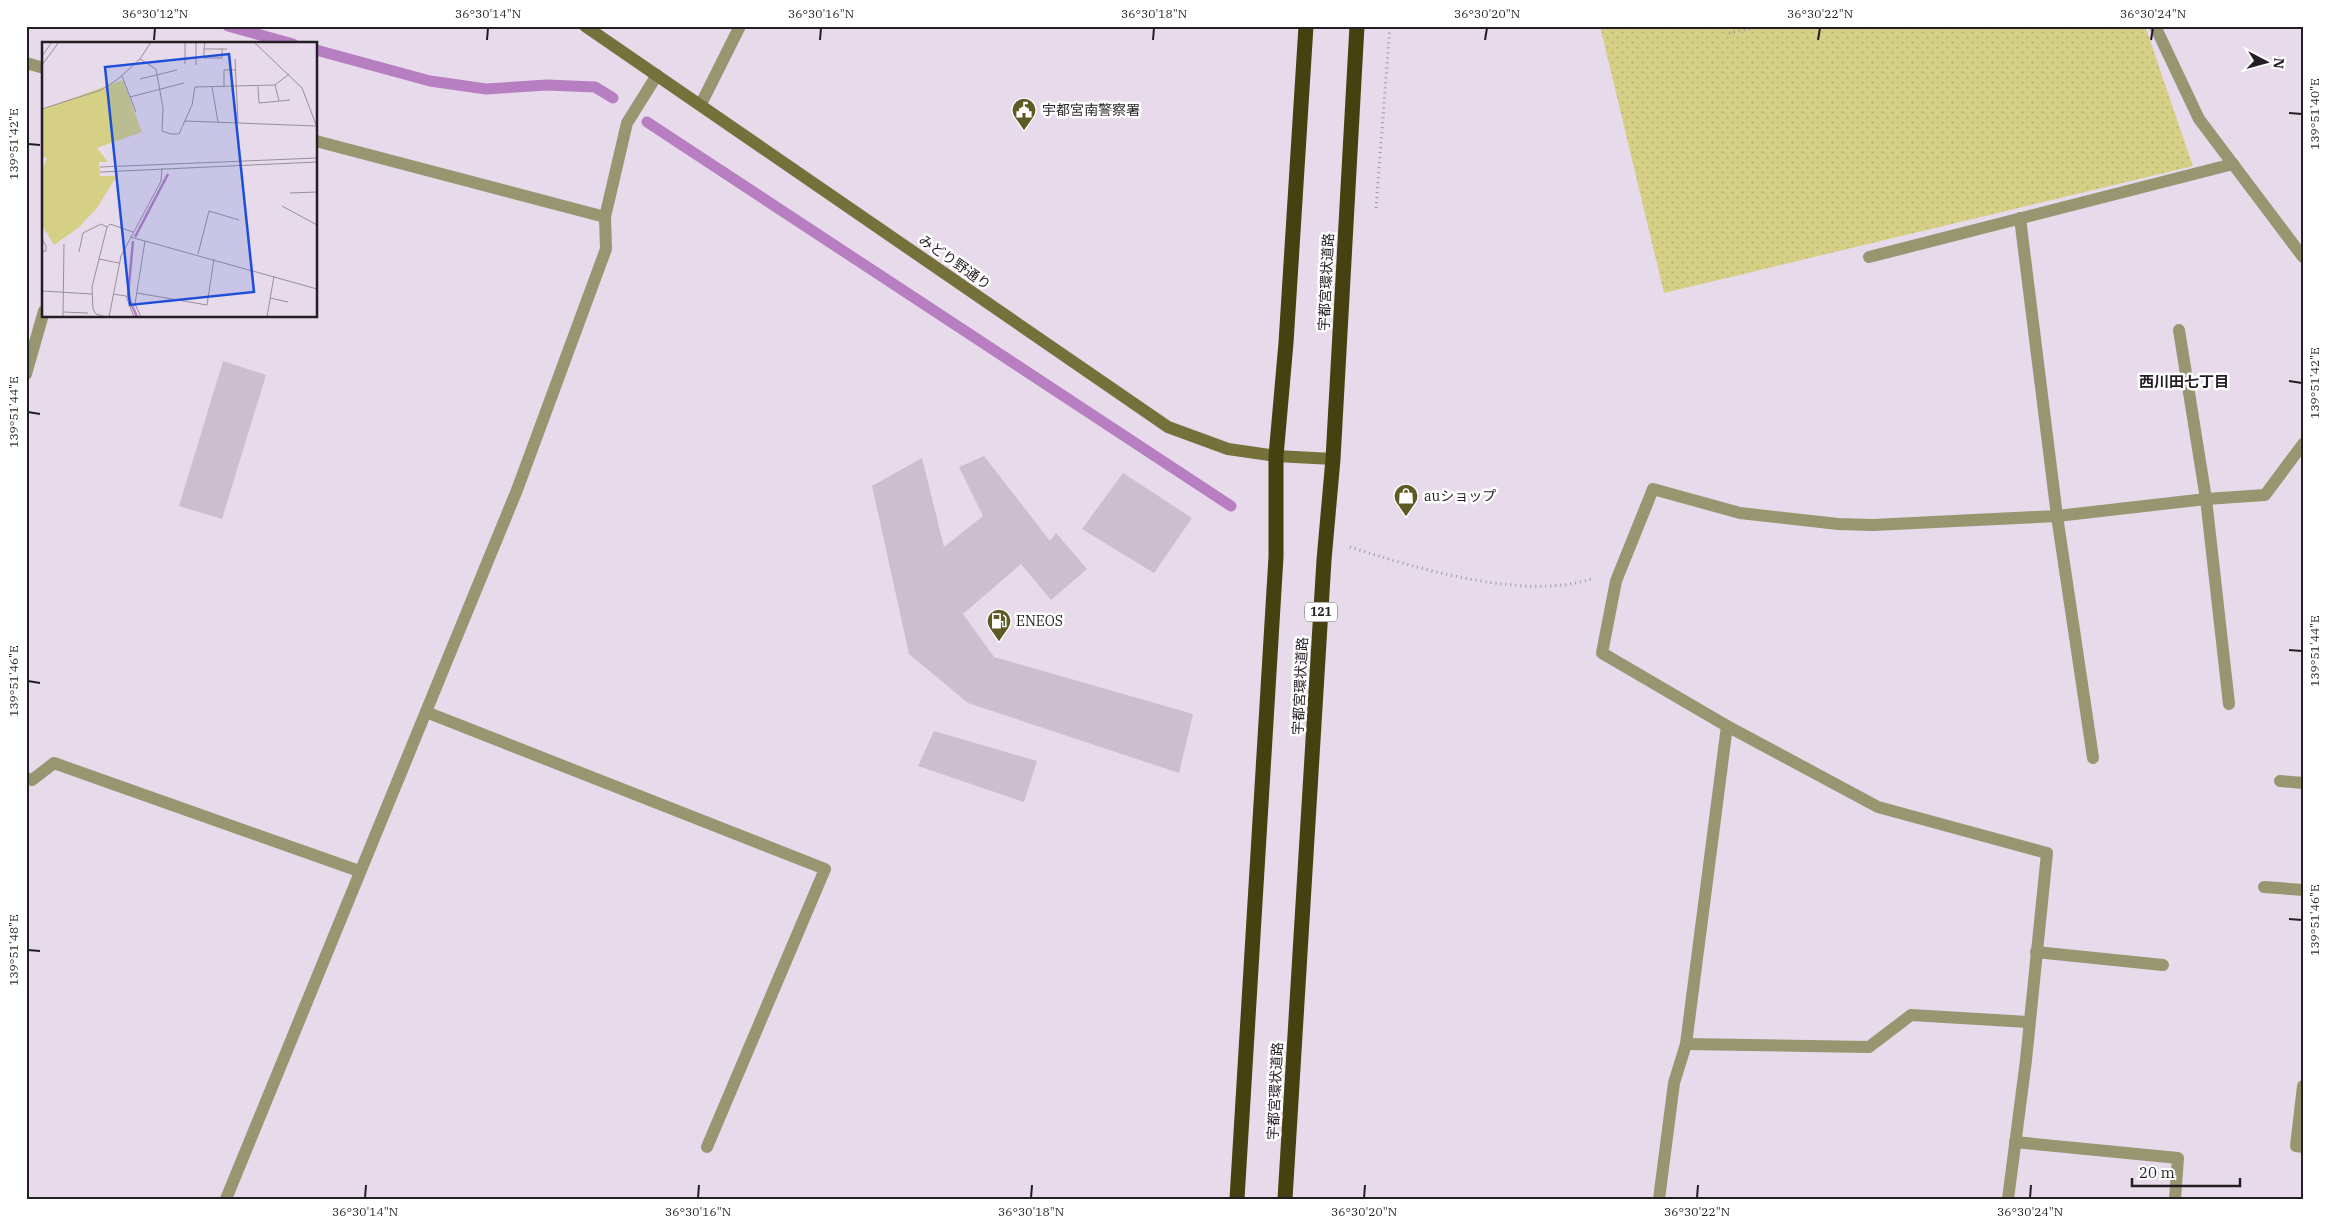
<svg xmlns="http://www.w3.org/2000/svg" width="2329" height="1225" viewBox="0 0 2329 1225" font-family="'IBM Plex Serif','Noto Sans JP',serif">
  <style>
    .park { fill: url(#park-dots) }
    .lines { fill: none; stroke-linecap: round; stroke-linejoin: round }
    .stream { stroke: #b77fc1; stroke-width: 11 }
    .building { fill: #cbbece }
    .path { stroke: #a197a3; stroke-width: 3; stroke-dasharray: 1 4; stroke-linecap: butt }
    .street { stroke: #989571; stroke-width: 12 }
    .secondary { stroke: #76713a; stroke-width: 12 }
    .highway { stroke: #464110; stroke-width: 15 }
    .ticks { fill: none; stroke: #231e24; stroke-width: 2 }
    .labels { text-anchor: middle; stroke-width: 5; stroke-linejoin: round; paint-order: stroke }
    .shield { fill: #fff; stroke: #656266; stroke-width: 1 }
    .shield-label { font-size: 12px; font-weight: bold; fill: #231e24 }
    .poi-label { font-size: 14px; fill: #231e24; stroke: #fff; text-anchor: start }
    .street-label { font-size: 14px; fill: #231e24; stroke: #fff }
    .neighbourhood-label { font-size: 15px; font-weight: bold; fill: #231e24; stroke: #fff }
    .inset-river { fill: none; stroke: #b77fc1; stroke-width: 2.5 }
    .inset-road { fill: none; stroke: #998f9b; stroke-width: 1 }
    .view { fill: #1d4ed8; fill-opacity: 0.15; stroke: #1d4ed8; stroke-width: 2.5 }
    .inset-edge { fill: none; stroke: #231e24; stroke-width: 2.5 }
    .neatline { fill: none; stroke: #231e24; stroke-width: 2 }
    .ticks-label { font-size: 12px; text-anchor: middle; fill: #231e24 }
  </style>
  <defs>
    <pattern id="park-dots" width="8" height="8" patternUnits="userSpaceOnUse" patternTransform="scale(1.25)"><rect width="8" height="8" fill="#d6d087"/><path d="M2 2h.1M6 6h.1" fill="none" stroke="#b7b274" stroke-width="1.8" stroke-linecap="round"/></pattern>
  </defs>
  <rect width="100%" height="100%" fill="#e7daea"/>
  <!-- park -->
  <polygon class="park" points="1600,26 2145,26 2193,166 1664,293"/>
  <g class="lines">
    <!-- stream -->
    <g class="stream">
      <polyline points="228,26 293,44"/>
      <polyline points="316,50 430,81 486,89 547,85 595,87 613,98"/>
      <polyline points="647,122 1231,506"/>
    </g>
  </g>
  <!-- building -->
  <g class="building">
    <polygon points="223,361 266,375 222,519 179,506"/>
    <polygon points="984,456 1050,541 1056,533 1087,569 1051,600 1021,564 963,614 994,657 1193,714 1179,773 968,703 909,654 872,486 922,458 944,547 983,516 959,467"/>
    <polygon points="1123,473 1192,518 1154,573 1082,529"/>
    <polygon points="934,731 1037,761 1024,802 918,766"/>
  </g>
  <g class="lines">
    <!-- path -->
    <g class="path">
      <polyline points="1729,33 1761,26"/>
      <polyline points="1376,208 1390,26"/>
      <path d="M1350,547C1415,568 1525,601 1591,579"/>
    </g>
    <!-- street -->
    <g class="street">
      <polyline points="2155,26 2199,119 2303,257"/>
      <polyline points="26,63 44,68"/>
      <polyline points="701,104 740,26"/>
      <polyline points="316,141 605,217 627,123 657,75"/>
      <polyline points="2020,218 2057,516 2093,758"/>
      <polyline points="1869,257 2233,164"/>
      <polyline points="2179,330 2206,499 2229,704"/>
      <polyline points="26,374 44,311"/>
      <polyline points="426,712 825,869 707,1147"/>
      <polyline points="26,778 32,780 54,763 359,871"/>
      <polyline points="2280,781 2303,783"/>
      <polyline points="2264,887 2303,890"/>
      <polyline points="2036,952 2163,965"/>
      <polyline points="1686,1044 1869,1047 1911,1015 2028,1022"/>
      <polyline points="2303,1086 2296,1146 2303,1147"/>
      <polyline points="2015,1142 2178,1158 2175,1199"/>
      <polyline points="226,1199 517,490 606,249 605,217"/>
      <polyline points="1659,1199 1674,1083 1686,1044 1727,726"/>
      <polyline points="2008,1199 2026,1060 2047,853 1878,807 1727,726 1602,653 1616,581 1653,489 1740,513 1838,524 1873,525 2057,516 2206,499 2265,495 2303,444"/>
    </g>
    <!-- secondary -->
    <polyline class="secondary" points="585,26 1168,427 1228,449 1276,456 1333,459"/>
    <!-- highway -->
    <g class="highway">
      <polyline points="1237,1199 1276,557 1276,456 1286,343 1306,26"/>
      <polyline points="1285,1199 1324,560 1333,459 1357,26"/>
    </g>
  </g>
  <!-- ticks -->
  <path class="ticks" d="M154,40L155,28M487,40L488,28M820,40L821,28M1153,40L1154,28M1485,40L1487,28M1818,40L1820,28M2151,40L2153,28M2289,113L2302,114M28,144L40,145M2289,381L2302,383M28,412L40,414M2289,650L2302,651M28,681L40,683M2289,919L2302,920M28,950L40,951M365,1198L366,1185M698,1198L699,1185M1031,1198L1032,1185M1364,1198L1365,1185M1697,1198L1698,1185M2030,1198L2031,1185"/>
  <!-- icons -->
  <defs>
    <symbol id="civic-pin" viewBox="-11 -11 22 30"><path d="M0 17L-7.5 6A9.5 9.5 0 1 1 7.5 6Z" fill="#5e5a26" stroke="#fff"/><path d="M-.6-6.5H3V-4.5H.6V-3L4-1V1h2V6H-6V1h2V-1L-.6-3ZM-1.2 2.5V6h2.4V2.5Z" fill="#fff"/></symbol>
    <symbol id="shop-pin" viewBox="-11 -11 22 30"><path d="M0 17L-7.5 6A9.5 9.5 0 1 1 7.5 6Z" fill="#5e5a26" stroke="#fff"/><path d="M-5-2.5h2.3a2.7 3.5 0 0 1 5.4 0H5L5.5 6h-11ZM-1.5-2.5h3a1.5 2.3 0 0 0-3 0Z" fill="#fff"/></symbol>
    <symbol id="fuel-pin" viewBox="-11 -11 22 30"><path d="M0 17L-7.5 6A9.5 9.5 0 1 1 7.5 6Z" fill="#5e5a26" stroke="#fff"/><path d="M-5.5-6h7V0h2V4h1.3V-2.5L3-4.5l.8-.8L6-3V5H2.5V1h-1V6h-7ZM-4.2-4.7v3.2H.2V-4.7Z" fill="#fff"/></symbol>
  </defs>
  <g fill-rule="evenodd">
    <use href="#civic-pin" x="1010" y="96" width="28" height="38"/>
    <use href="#shop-pin" x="1392" y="482" width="28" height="38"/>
    <use href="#fuel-pin" x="985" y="607" width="28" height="38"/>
  </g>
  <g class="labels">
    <!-- shield labels -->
    <rect class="shield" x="1305" y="602.5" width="32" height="19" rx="4"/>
    <g class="shield-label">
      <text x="1321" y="616">121</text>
    </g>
    <!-- poi labels -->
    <g class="poi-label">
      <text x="1042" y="115">宇都宮南警察署</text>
      <text x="1424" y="501">auショップ</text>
      <text x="1016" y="626">ENEOS</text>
    </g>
    <!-- street labels -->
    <g class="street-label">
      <text transform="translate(955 262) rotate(35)" y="5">みどり野通り</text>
      <text transform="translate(1326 282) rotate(-87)" y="5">宇都宮環状道路</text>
      <text transform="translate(1300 686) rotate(-87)" y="5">宇都宮環状道路</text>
      <text transform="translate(1275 1091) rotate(-87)" y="5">宇都宮環状道路</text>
    </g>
    <!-- neighbourhood labels -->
    <g class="neighbourhood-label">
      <text x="2184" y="387">西川田七丁目</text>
    </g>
  </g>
  <!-- overview -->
  <g transform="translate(42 42)">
    <rect width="275" height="275" fill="#e7daea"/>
    <path d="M81,38L100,90L55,106L66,120H57L58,134H75L55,166L36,186L12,203L0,183V129L5,116L0,115V67Z" fill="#d6d087"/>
    <path class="inset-river" d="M93,195L126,132M91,199L86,254L95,275"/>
    <path class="inset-road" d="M163,0L162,7H185M212,0L260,46L275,85M162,7V16H180V7M0,14L10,0M98,17L114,27L121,66L120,89L129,92H137L150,63L153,45L233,43L247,32M193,17L196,81M143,22V0M0,23L17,0M154,23V0M80,34L94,70M98,37L135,28M233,43L237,59M216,44L217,61L248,58M170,45L176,80M182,45V28H193M88,55L142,41M0,67L59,48L76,37L98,17L109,0M143,79L274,84M58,125L275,116M58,130L275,120M248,151L275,150M240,164L275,183M88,195L103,199L93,262L99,275M0,197L4,204V209H0M103,199L275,247M37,210L41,191L59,182L65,185M156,212L167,169L197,178M57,217L77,221M0,249L50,252M95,251L165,263L172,217M71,252L84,254L92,275M228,256L246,260M21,270L46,271M21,275L22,202M64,275L54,272L51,267L50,245L65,185L68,182L91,190M67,275L79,214L119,139L120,126M225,275L232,234"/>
    <path class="view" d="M187,12L212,250L88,263L63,25Z"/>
    <rect width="275" height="275" class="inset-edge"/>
  </g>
  <!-- border -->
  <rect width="2329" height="1225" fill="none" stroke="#ffffff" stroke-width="55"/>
  <!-- north arrow -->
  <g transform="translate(2266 62) rotate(96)" stroke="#ffffff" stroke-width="4" paint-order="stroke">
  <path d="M0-4L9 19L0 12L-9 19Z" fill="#231e24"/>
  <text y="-8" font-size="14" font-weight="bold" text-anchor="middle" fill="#231e24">N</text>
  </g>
  <!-- scale -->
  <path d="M2132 1178v8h108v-8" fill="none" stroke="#231e24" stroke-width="2.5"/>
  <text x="2139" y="1178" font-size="15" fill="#231e24" stroke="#ffffff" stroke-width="4" paint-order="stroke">20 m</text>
  <rect x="28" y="28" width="2274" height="1170" class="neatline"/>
  <g class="ticks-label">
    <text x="155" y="18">36°30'12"N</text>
    <text x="488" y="18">36°30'14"N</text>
    <text x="821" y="18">36°30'16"N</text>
    <text x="1154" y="18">36°30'18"N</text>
    <text x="1487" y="18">36°30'20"N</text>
    <text x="1820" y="18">36°30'22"N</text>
    <text x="2153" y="18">36°30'24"N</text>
    <text transform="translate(2315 114) rotate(-90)" y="4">139°51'40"E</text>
    <text transform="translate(14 144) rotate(-90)" y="4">139°51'42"E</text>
    <text transform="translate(2315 383) rotate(-90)" y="4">139°51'42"E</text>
    <text transform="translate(14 412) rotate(-90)" y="4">139°51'44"E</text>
    <text transform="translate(2315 651) rotate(-90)" y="4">139°51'44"E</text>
    <text transform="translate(14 681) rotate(-90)" y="4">139°51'46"E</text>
    <text transform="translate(2315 920) rotate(-90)" y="4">139°51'46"E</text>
    <text transform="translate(14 950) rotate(-90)" y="4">139°51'48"E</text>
    <text x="365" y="1216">36°30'14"N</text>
    <text x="698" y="1216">36°30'16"N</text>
    <text x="1031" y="1216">36°30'18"N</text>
    <text x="1364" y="1216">36°30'20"N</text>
    <text x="1697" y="1216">36°30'22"N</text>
    <text x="2030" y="1216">36°30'24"N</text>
  </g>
</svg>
